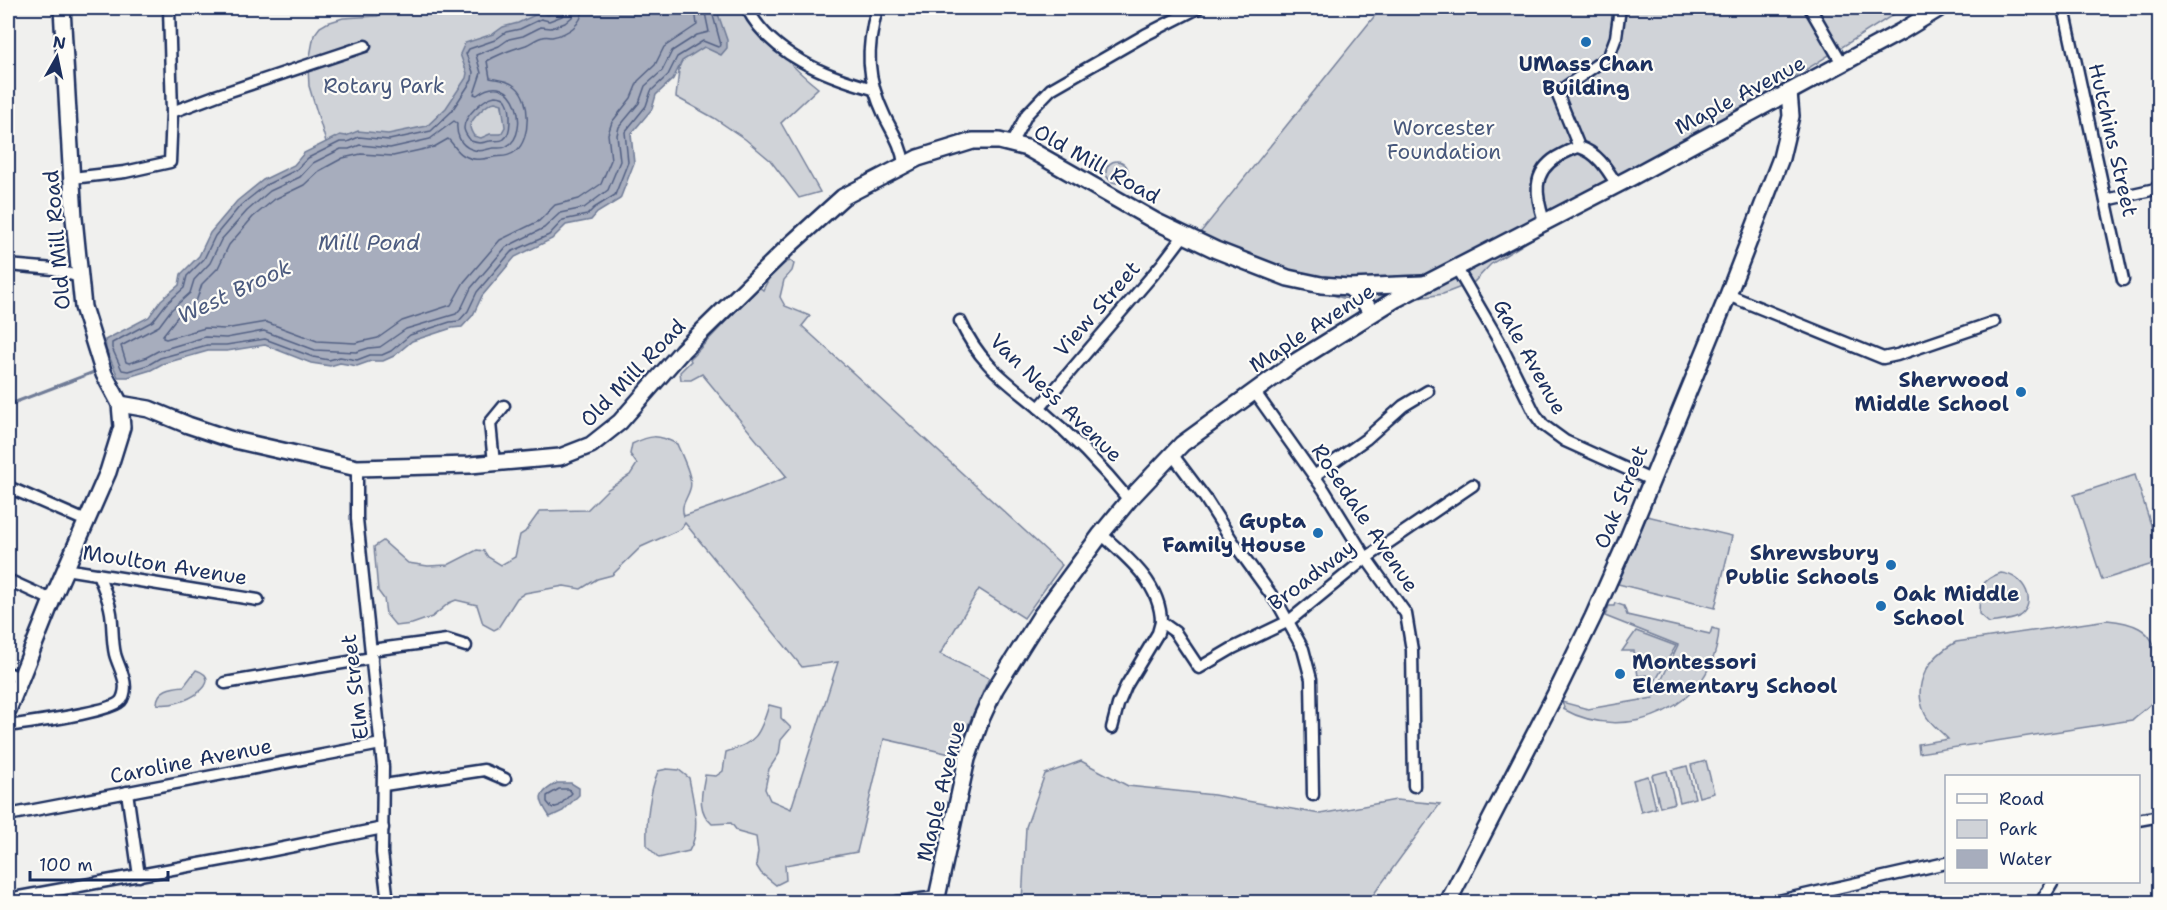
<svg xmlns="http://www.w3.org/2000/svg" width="2167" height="910" viewBox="0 0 2167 910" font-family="'Shantell Sans',sans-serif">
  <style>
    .green { fill: #d0d3d8; stroke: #76819b; stroke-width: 1.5 }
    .water { fill: #a7adbd; stroke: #6f7b97; stroke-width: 1.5; fill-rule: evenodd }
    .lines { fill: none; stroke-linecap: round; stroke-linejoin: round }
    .shore { stroke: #536184; stroke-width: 1.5 }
    .stream { stroke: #6f7b97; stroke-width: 3 }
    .street-casing { stroke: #1b2f5e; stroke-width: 15 }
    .secondary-casing { stroke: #1b2f5e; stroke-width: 20 }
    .street { stroke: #fdfcf7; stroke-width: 10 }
    .secondary { stroke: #fdfcf7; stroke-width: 15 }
    .poi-dot { fill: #1f6fb2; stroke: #fdfcf7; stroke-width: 2 }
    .labels { text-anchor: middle; stroke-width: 4.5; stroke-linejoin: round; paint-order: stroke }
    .poi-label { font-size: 21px; font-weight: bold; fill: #1b2f5e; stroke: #fdfcf7; text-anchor: end }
    .park-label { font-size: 21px; fill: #48587c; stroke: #fdfcf7 }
    .street-label { font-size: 21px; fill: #1b2f5e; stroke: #fdfcf7 }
    .water-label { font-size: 22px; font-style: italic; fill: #4c5b7f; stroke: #fdfcf7 }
  </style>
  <rect width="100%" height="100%" fill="#f0f0ee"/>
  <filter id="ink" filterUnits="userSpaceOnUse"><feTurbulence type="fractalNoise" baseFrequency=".0167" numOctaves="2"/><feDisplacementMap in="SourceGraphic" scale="12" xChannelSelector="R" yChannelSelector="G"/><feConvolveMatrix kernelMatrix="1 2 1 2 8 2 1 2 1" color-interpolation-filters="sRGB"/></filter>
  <g filter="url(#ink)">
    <!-- green -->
    <g class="green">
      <polygon points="399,8 571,8 501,101 512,155 326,142 309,86 308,67 314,35 320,27 327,23 343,18 377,16"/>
      <path d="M686,8H750C766,39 790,66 818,88L781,123L820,192L799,198L770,160L745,139L714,118L676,97Z"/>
      <polygon points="1381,8 1904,8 1721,123 1491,264 1474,282 1443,294 1400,301 1356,302 1275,278 1192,243"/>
      <circle cx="1117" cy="172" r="11"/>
      <path d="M791,261L794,264L792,271L784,280L780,297L785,306L810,316L802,326L1062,565L1024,618L979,589L940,654L989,678L969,723L959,756L884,739L857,852L785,865L786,880L776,885L761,873L756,865L758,852L756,837L738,832L731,823L712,824C696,810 702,793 705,775L716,776L723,771L726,752C756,743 760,735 769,705L781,708V718L791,728L781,740L779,754L769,769L765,789L770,800L791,809L838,662L802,667L685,523L681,529L641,547L612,575L597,579L581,589L564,586L525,593L517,598L498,628L494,630L483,624L477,605L456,600L449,603L432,617L412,624L396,626L386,614L384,599L378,591L374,547L383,541L408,563L428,566L448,565L477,550L484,551L488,557L501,565L515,557L520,535L525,532L540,511L587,510L608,489L630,475L637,464L630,454L632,444C651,435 657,434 677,444C681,454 694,479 690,489C687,500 680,504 684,516L739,497L787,477L702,374L691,380H681L680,372L691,361L690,359L759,287L763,290C770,276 775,264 791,261Z"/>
      <polygon points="2135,475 2159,550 2159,562 2102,580 2074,495"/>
      <polygon points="1647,516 1732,536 1715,608 1618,584"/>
      <path d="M2001,573C2025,575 2039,604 2018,617C2011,621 1998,621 1989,623L1979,614C1980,592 1977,581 2001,573Z"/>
      <path d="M1615,603L1624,606L1627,615L1710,634L1712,628L1719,630C1714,707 1628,745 1563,709L1564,707L1562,702L1588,709L1653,698L1678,645L1605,616L1609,606H1614Z"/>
      <path d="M2107,620C2117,621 2130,623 2139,628C2161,640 2166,681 2153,701C2148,708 2138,714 2132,720L1919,753L1918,744L1948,739C1941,731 1929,723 1925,714C1911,683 1929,657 1956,642Z"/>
      <polygon points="1636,631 1676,646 1654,683 1647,675 1638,676 1634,651 1622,651"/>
      <path d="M196,670C228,680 183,709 157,704C157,689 172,687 184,686Z"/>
      <polygon points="1081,761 1128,786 1214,795 1320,814 1396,800 1440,804 1368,902 1022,902 1026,827 1045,774"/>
      <polygon points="1706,761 1714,793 1699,797 1691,765"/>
      <polygon points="1687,766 1695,798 1680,802 1672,770"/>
      <path d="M667,769L679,770L689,778C693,801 702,830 689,851L659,858L647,846C646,821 649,795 658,771Z"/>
      <polygon points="1667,771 1675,803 1660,807 1652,775"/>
      <polygon points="1648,776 1656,808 1641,812 1633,780"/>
    </g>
    <!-- water -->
    <g class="water">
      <path d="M561,8H716L727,40V48L721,55L704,47L682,61L673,79L656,95L652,109L631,134L634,163L620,199L597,213L591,220L566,225L552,239L515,257L482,296L473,315L462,327L452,328L412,341L394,356L383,361H371L357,366L340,363L330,366L311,363L265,345L227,351H208L162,364L151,370L128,377H118L106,349L105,340L149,317L161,300L179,285L181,274L199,256L210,233L237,201L263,180L294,165L304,153L340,135L346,136L358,131L388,134L427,126L446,108L466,78L467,73L460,54L465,43L493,34L503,27L518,23L541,12L548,15L561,10ZM495,102L502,104L505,127L501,134H490L481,138L474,136C472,133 470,130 470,126C472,118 487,103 495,102Z"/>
      <path d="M557,783H571L579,788V795L563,811L550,817C537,798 537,794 557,783Z"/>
    </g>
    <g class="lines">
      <!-- shore -->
      <g class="shore">
        <polyline points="566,8 566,12 562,16 549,21 541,19 520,29 506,32 495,40 469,49 466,54 473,72 472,80 451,112 431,131 389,140 359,137 347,142 340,142 308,158 296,170 266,185 241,205 215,236 204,259 187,276 184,288 166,304 153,321 112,343 112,348 122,370 128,371 148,365 160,358 207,345 226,345 265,339 313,357 329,360 340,357 357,360 370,355 382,355 391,351 410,335 450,322 459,321 468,311 477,292 511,252 549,235 563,220 587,215 594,208 615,195 628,162 625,132 646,106 651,91 668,75 677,57 703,41 718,47 721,45 711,8"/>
        <path d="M574,8L572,17L565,23L551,28L541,27L523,36L509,39L499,46L476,55L481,73L474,94L477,95C516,66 531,134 507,146C503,149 499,148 494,148C485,149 480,153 471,149C460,145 456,134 457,123L454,121L430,139L390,148L360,145L349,149H341L313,163L300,177L270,191L247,211L221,240L210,263L194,280L190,293L171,310L159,326L121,346L126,362L129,363L145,358L158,351L205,337L226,338L264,331L315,350L356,352L369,348L380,347L406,329L456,314L462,307L471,288L506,247L544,228L560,213L584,208L608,190L620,161L617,135L619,127L639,103L645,86L662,71L672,51L697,35L709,32L704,8"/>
        <path d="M583,8C582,25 568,34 552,37C549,37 546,36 543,37C537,38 531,43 526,45C513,49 499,54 487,61L490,78C499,80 508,80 516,87C531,99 531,139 516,151C509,157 502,156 494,157C482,159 475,162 463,155C456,151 453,143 448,139L434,147L393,156L361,154L343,158L319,171L304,185L275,199L253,217L229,245L218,268L202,284L197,299L178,316L163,335V338L166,339L205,328L225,329L266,322L317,341L355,343L378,338L402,321L451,305L464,282L500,240L539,221L555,205L579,199L601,184L611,160L608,134L612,122L631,98L638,81L655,65L664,47L697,25L695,8"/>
        <path d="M495,96C499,96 505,97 507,102C511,109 512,134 504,139C500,142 494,140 490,141C481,143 480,144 471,141C468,137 464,133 464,128C464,116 484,98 495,96Z"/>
        <polygon points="559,789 569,789 572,793 559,806 552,808 547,802 547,796"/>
      </g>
      <!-- stream -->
      <polyline class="stream" points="8,405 94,372"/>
      <defs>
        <g id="street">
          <polyline points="169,8 172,112"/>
          <path d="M747,8C771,55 826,76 873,89"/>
          <path d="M877,8C866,50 866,77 885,117C893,133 902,146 904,164"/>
          <polyline points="1810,8 1842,63"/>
          <polyline points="2064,8 2123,280"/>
          <polyline points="1012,142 1027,114 1051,89 1145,35 1198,8"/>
          <polyline points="1579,147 1557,93 1609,56 1616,37 1620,8"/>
          <polyline points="72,178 125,172 170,162 172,112 215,96 365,46"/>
          <polyline points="2106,200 2160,188"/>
          <path d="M1544,221C1536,196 1531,173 1557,157C1564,153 1571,149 1579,147C1598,153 1607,169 1617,185"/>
          <polyline points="8,265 54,269 79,277"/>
          <polyline points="1456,267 1499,341 1535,414 1543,425 1565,441 1651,480"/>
          <polyline points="1728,295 1883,358 1897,355 1994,322"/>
          <path d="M960,321C980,364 1004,379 1039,408C1072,436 1102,467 1129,500"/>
          <polyline points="1254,391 1324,490 1366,558 1406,614 1412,650 1414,786"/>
          <polyline points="1039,408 1162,264 1184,235"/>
          <polyline points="1172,454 1205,498 1233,542 1280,607 1303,649 1311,679 1313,795"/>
          <polyline points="494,463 490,423 504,406"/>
          <polyline points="357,468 357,519 383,767 382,853 388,902"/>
          <polyline points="1314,476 1366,439 1403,406 1428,391"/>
          <polyline points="8,487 86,521"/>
          <path d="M1101,534C1127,557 1161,584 1161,622L1175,632L1199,668L1233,648L1289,621L1366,558L1473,485"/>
          <polyline points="65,569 258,600"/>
          <polyline points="8,580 52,600"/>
          <polyline points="371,650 447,640 466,646"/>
          <polyline points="8,673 20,678"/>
          <polyline points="225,683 372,658"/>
          <path d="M8,726C26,723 116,712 122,699C130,683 119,669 115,654C112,641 113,627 111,613C109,599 103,587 98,574"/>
          <polyline points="1112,728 1118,705 1126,686 1158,633 1161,622"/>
          <polyline points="384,785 484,770 505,779"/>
          <polyline points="127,792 139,876"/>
          <polyline points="8,815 381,744"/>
          <polyline points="2138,820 2160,816"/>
          <polyline points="8,899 249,855 383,828"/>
          <polyline points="897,902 937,897"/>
          <polyline points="1774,902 1946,863"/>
          <polyline points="2041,902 2053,882"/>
        </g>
        <g id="secondary">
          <polyline points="1349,287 1363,299 1371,313"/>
          <polyline points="120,404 149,409 188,425 230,439 357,468 470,465 560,457 591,445 620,422 682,351 791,244 843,197 918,158 973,141 999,141 1027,148 1155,221 1216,250 1288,278 1321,285 1349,287 1423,284"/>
          <polyline points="8,710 52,600 108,472 122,427 120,404 104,374 83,307 74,218 62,8"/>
          <polyline points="936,902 967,759 982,717 995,689 1040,617 1101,534 1129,500 1182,444 1295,362 1396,299 1630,178 1902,31 1940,8"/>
          <polyline points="1448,902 1559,687 1593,617 1628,538 1728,295 1781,158 1791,116 1789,92"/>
        </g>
      </defs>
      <!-- street casing -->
      <use href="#street" class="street-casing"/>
      <!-- secondary casing -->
      <use href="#secondary" class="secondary-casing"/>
      <!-- street -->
      <use href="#street" class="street"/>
      <!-- secondary -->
      <use href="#secondary" class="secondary"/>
    </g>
  </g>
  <!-- markers -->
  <g class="poi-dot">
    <circle cx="1586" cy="42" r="6"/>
    <circle cx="2021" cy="392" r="6"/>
    <circle cx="1318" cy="533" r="6"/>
    <circle cx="1891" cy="565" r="6"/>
    <circle cx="1881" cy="606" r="6"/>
    <circle cx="1620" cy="674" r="6"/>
  </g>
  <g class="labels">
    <!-- poi labels -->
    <g class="poi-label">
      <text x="1586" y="71" text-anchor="middle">UMass Chan<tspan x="1586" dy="24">Building</tspan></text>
      <text x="2009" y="387">Sherwood<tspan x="2009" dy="24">Middle School</tspan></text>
      <text x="1306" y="528">Gupta<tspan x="1306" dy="24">Family House</tspan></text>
      <text x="1879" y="560">Shrewsbury<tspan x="1879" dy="24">Public Schools</tspan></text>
      <text x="1893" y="601" text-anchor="start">Oak Middle<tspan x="1893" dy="24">School</tspan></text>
      <text x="1632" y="669" text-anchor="start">Montessori<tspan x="1632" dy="24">Elementary School</tspan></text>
    </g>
    <!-- park labels -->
    <g class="park-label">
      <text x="384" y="93">Rotary Park</text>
      <text x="1444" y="135">Worcester<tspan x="1444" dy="24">Foundation</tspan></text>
    </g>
    <!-- street labels -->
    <g class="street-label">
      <text transform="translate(1740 95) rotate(-28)" y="7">Maple Avenue</text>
      <text transform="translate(2113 140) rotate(77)" y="7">Hutchins Street</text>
      <text transform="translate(1097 164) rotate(29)" y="7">Old Mill Road</text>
      <text transform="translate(57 240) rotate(-95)" y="7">Old Mill Road</text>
      <text transform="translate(1097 309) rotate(-49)" y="7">View Street</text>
      <text transform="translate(1312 328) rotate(-33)" y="7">Maple Avenue</text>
      <text transform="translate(1530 357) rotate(61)" y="7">Gale Avenue</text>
      <text transform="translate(633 373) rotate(-46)" y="7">Old Mill Road</text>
      <text transform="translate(1056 398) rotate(44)" y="7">Van Ness Avenue</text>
      <text transform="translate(1621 497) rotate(-68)" y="7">Oak Street</text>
      <text transform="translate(1365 518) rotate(56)" y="7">Rosedale Avenue</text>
      <text transform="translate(165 565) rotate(9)" y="7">Moulton Avenue</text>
      <text transform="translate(1312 575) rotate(-37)" y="7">Broadway</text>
      <text transform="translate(355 687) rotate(-97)" y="7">Elm Street</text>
      <text transform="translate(191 761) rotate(-11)" y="7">Caroline Avenue</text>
      <text transform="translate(941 791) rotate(-76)" y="7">Maple Avenue</text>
    </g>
    <!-- water labels -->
    <g class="water-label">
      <text x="369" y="250">Mill Pond</text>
      <text transform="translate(234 291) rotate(-25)" y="8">West Brook</text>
    </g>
  </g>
  <!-- margin -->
  <rect width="2167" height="910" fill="none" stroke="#fdfcf7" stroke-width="30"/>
  <rect x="15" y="15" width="2137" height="880" fill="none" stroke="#1b2f5e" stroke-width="2" filter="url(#ink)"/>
  <!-- legend -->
  <rect x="1945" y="775" width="195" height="108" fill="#fdfcf7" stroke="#a3aaba" stroke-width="1.5"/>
  <rect x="1957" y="794" width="30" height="9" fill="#fdfcf7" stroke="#a3aaba" stroke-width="1.5"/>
  <text x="1999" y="805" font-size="18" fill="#1b2f5e">Road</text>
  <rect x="1957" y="820" width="30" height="18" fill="#d0d3d8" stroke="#a3aaba" stroke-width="1.5"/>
  <text x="1999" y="835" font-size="18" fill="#1b2f5e">Park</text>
  <rect x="1957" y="850" width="30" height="18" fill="#a7adbd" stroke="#a3aaba" stroke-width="1.5"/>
  <text x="1999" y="865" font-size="18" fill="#1b2f5e">Water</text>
  <!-- north arrow -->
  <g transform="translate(57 57) rotate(9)" stroke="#fdfcf7" stroke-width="4.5" paint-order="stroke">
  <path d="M0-4.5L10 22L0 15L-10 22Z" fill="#1b2f5e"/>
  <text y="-9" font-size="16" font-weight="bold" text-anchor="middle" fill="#1b2f5e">N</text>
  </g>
  <!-- scale -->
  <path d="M30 871v9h138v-9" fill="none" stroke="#1b2f5e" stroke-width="3"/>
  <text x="39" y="871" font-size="18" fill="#1b2f5e" stroke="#fdfcf7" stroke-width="4.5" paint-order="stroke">100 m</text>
</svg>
